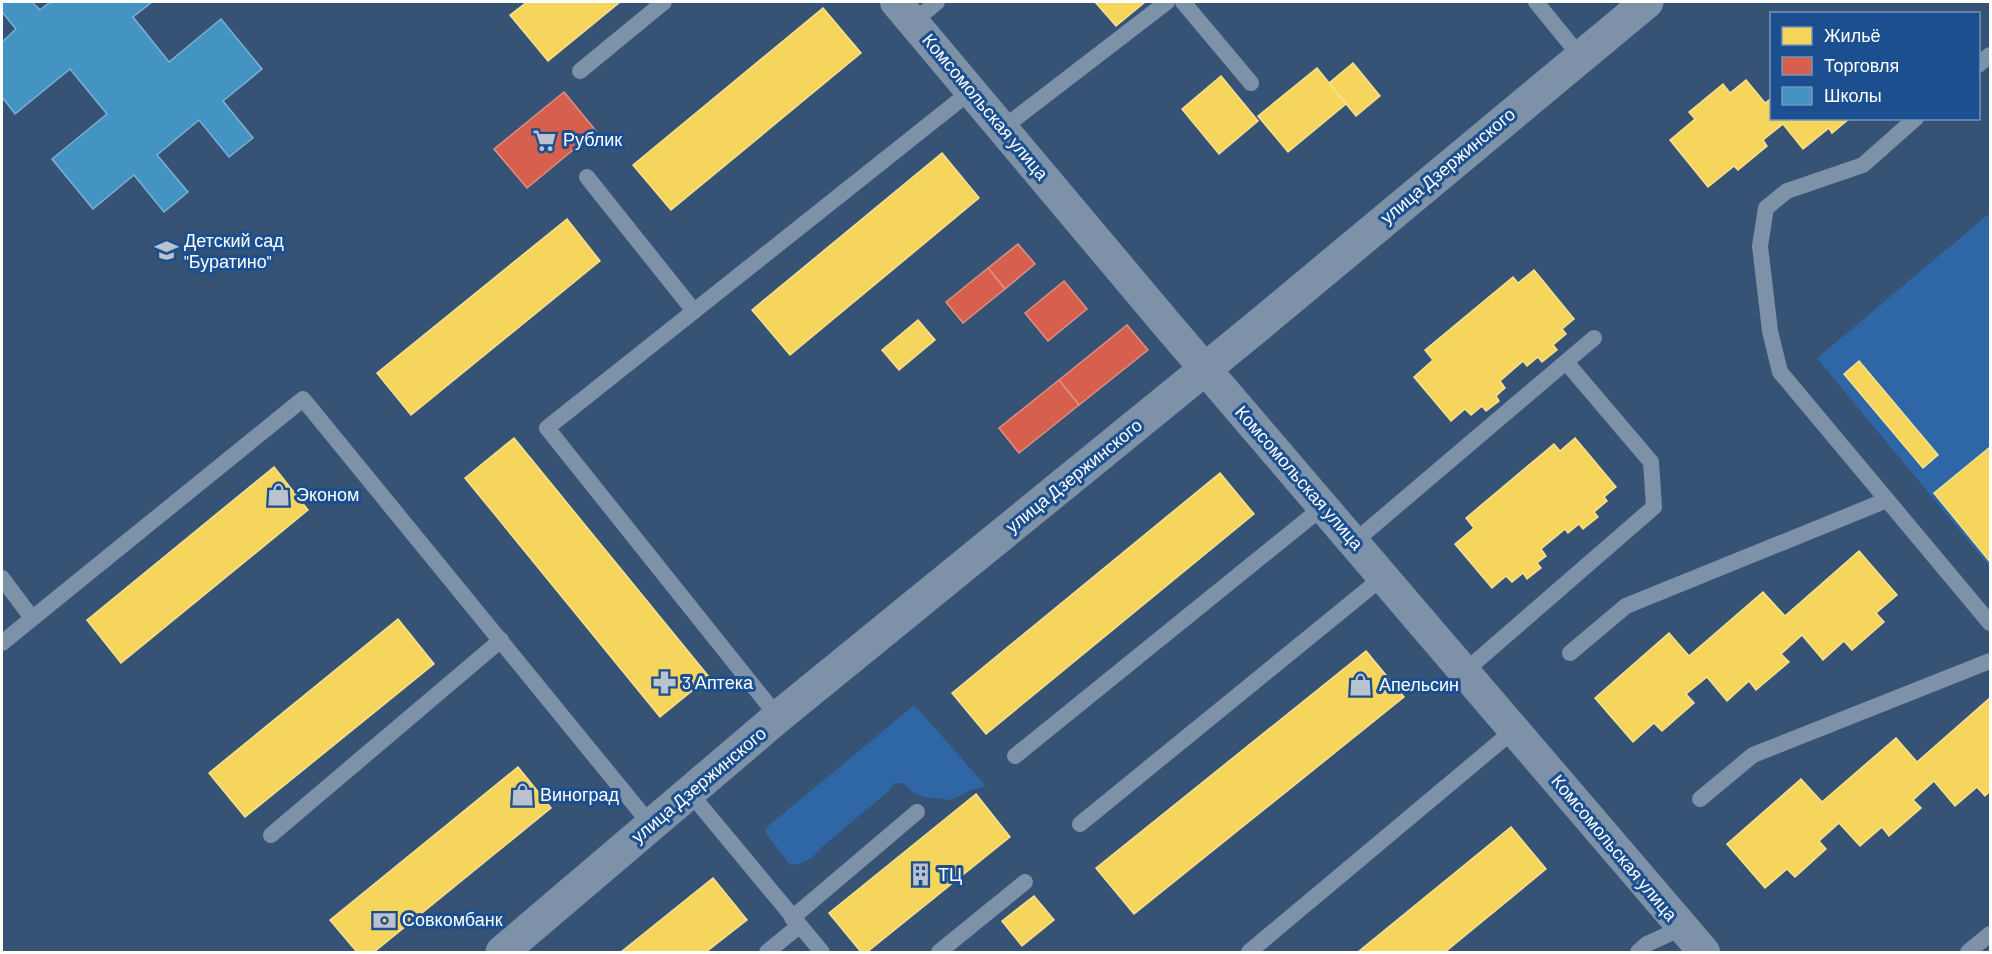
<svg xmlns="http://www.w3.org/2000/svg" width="1992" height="954" viewBox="0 0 1992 954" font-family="Barlow,sans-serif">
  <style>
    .green { fill: #2f66a5 }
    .homes { fill: #f6d55c; stroke: #f9e28d; stroke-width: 1.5 }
    .shops { fill: #d6604d; stroke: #e29082; stroke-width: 1.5 }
    .schools { fill: #4393c3; stroke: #7bb3d5; stroke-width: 1.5 }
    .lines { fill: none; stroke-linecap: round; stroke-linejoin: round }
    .service { stroke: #7d92a8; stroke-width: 16 }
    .minor { stroke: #7d92a8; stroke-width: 32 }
    .tertiary { stroke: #7d92a8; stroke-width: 33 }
    .labels { text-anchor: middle; stroke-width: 6; stroke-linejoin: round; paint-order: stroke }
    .street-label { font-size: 18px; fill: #fff; stroke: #1b4f8f }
    .poi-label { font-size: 18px; fill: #fff; stroke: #1b4f8f; text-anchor: start }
  </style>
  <rect width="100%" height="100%" fill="#365274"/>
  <!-- green -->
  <g class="green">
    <polygon points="1990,213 1990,567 1817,358"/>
    <polygon points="913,706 917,708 986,786 971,790 951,800 924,797 914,793 903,783 894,783 890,790 822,847 811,858 799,864 790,865 765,832 766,828"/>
  </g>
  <!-- homes -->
  <g class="homes">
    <polygon points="527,2 620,2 548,61 510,15"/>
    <polygon points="1095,2 1145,2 1116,26"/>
    <polygon points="823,8 861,53 671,210 633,165"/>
    <polygon points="1353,63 1380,96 1356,116 1329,83"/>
    <polygon points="1317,68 1346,104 1288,152 1258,116"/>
    <polygon points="1221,76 1258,121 1219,154 1182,109"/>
    <polygon points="1746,80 1765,103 1772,98 1772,118 1850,118 1832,133 1829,128 1803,149 1783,124 1763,140 1767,146 1738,170 1734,166 1708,187 1670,140 1695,119 1689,112 1723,84 1730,93"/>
    <polygon points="942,153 979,198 790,355 752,310"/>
    <polygon points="567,219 600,261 411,415 377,373"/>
    <polygon points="1534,270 1574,319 1562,329 1566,334 1553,345 1557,350 1542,362 1538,357 1527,366 1523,361 1500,381 1505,388 1496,396 1499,401 1486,411 1482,406 1471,415 1465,409 1451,421 1414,377 1433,360 1425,350 1513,277 1518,283"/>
    <polygon points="918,320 935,340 899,370 882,350"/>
    <polygon points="1859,361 1938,455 1923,468 1844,374"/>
    <polygon points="514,438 709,677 660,717 465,478"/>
    <polygon points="1575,438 1616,487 1604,497 1607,501 1594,512 1598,517 1583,529 1579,524 1568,533 1565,529 1541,549 1546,556 1537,563 1541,568 1527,579 1523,573 1512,582 1506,576 1492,588 1455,544 1474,528 1466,518 1554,444 1560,451"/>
    <polygon points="1990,447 1990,562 1934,493"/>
    <polygon points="274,467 308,510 121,663 87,620"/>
    <polygon points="1220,473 1254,514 986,734 952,693"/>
    <polygon points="1859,551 1897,595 1876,613 1884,622 1852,650 1844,641 1823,660 1802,635 1781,654 1789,662 1756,690 1749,681 1727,701 1707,677 1686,694 1694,703 1662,731 1654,723 1633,742 1595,698 1669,633 1689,656 1763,592 1785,616"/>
    <polygon points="398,619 434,664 245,817 209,773"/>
    <polygon points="1366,651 1404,697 1134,914 1096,868"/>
    <polygon points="1990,698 1990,791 1985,796 1977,787 1955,806 1934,781 1913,800 1921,808 1889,836 1882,827 1860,846 1839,823 1819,841 1826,849 1795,877 1787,869 1765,888 1727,844 1801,779 1822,802 1896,738 1917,762"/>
    <polygon points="518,767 551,808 374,952 357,952 330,920"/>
    <polygon points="976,794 1010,837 867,952 861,952 829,913"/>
    <polygon points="1511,827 1546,869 1445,952 1358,952"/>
    <polygon points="713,878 747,920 706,952 621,952"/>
    <polygon points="1034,896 1054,920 1022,946 1002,921"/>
  </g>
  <!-- shops -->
  <g class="shops">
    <polygon points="564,92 596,131 527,188 494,149"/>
    <polygon points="1018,244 1035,264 1005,289 988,268"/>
    <polygon points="988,268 1005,289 963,323 946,302"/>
    <polygon points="1064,281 1087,309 1048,341 1025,313"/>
    <polygon points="1127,325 1148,350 1079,405 1059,380"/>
    <polygon points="1059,380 1079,405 1019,453 999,428"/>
  </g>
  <!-- schools -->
  <polygon class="schools" points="2,2 32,2 40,10 50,2 152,2 133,17 169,62 221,19 262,69 223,101 253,138 229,157 199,120 157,155 188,192 164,212 134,175 93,209 52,159 107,114 70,69 15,114 2,97 2,42 16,29 2,12"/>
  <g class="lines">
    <!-- service -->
    <g class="service">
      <polyline points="1183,2 1251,83"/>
      <polyline points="1536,2 1580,56"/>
      <polyline points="913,22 937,2"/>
      <polyline points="1978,65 1990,55"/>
      <polyline points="580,71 664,2"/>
      <polyline points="1916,118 1863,165 1787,191 1766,208 1760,246 1770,331 1780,372 1990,623"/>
      <polyline points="1003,128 1167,2"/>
      <polyline points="587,177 694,311"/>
      <polyline points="1354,542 1594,338"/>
      <polyline points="2,578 32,618"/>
      <polyline points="2,643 303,399 651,825"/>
      <polyline points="1570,653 1626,606 1887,500"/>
      <polyline points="1464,672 1654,507 1651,462 1566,362"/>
      <polyline points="778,717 547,428 971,91"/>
      <polyline points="1015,756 1324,506"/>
      <polyline points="690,793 822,952"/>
      <polyline points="1700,799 1753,755 1990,661"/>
      <polyline points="1080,824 1383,577"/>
      <polyline points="271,835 501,640"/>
      <polyline points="792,918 917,812"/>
      <polyline points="767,952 799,926"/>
      <polyline points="939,952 1025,882"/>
      <polyline points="1249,952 1514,730"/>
      <polyline points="1638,952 1647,944 1682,928"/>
      <polyline points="1968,952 1990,934"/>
    </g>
    <!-- minor -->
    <polyline class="minor" points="896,2 1170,328 1704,952"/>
    <!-- tertiary -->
    <polyline class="tertiary" points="502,952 778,717 1253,330 1647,2"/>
  </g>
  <!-- icons -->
  <defs>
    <symbol id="supermarket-bare" viewBox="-9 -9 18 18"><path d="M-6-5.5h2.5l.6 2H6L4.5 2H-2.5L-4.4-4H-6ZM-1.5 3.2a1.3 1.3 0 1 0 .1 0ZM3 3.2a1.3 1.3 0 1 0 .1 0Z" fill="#b9c2ce" stroke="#1b4f8f" stroke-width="2.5" paint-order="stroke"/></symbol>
    <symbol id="school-bare" viewBox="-9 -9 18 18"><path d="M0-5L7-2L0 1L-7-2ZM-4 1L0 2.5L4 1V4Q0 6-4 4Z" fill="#b9c2ce" stroke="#1b4f8f" stroke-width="2.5" paint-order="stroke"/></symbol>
    <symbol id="shop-bare" viewBox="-9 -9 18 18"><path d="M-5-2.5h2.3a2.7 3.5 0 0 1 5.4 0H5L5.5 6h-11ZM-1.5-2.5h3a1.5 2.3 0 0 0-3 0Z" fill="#b9c2ce" stroke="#1b4f8f" stroke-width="2.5" paint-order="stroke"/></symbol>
    <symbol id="pharmacy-bare" viewBox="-9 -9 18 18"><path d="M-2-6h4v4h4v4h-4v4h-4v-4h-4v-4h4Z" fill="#b9c2ce" stroke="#1b4f8f" stroke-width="2.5" paint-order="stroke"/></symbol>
    <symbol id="building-bare" viewBox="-9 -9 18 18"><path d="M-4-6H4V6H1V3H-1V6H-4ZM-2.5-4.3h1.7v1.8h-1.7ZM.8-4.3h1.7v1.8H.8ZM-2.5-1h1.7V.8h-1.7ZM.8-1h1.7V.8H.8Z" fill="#b9c2ce" stroke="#1b4f8f" stroke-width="2.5" paint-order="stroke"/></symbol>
    <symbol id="bank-bare" viewBox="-9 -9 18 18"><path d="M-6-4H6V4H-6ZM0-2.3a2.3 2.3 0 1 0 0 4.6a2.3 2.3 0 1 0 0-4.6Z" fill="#b9c2ce" stroke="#1b4f8f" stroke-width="2.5" paint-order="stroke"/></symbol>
  </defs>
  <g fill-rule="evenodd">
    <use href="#supermarket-bare" x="528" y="124" width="33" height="33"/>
    <use href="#school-bare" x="150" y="234" width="33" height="33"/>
    <use href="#shop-bare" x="262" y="478" width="33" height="33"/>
    <use href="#pharmacy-bare" x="648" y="666" width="33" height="33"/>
    <use href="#shop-bare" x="1344" y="668" width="33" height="33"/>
    <use href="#shop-bare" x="506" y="778" width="33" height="33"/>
    <use href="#building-bare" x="904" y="858" width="33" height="33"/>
    <use href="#bank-bare" x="368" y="904" width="33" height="33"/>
  </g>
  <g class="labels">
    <!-- street labels -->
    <g class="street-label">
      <text transform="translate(985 107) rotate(50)" y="6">Комсомольская улица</text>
      <text transform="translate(1448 166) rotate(-40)" y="6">улица Дзержинского</text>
      <text transform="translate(1074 476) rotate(-39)" y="6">улица Дзержинского</text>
      <text transform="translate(1299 478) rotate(49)" y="6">Комсомольская улица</text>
      <text transform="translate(699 785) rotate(-40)" y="6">улица Дзержинского</text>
      <text transform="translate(1614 848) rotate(50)" y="6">Комсомольская улица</text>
    </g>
    <!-- poi labels -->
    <g class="poi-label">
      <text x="563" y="146">Рублик</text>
      <text x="184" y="247">Детский сад<tspan x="184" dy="21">"Буратино"</tspan></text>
      <text x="296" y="501">Эконом</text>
      <text x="682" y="689">3 Аптека</text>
      <text x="1379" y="691">Апельсин</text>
      <text x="540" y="801">Виноград</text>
      <text x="938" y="881">ТЦ</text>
      <text x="402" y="926">Совкомбанк</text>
    </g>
  </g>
  <!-- border -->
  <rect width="1992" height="954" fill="none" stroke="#ffffff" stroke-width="6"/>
  <!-- legend -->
  <rect x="1770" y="12" width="210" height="108" fill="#1b4f8f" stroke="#7695bc" stroke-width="1.5"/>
  <rect x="1782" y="27" width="30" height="18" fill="#f6d55c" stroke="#7695bc" stroke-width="1.5"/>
  <text x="1824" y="42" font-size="18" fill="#ffffff">Жильё</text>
  <rect x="1782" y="57" width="30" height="18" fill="#d6604d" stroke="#7695bc" stroke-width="1.5"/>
  <text x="1824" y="72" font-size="18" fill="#ffffff">Торговля</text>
  <rect x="1782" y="87" width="30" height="18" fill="#4393c3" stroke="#7695bc" stroke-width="1.5"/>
  <text x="1824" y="102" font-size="18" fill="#ffffff">Школы</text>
</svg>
